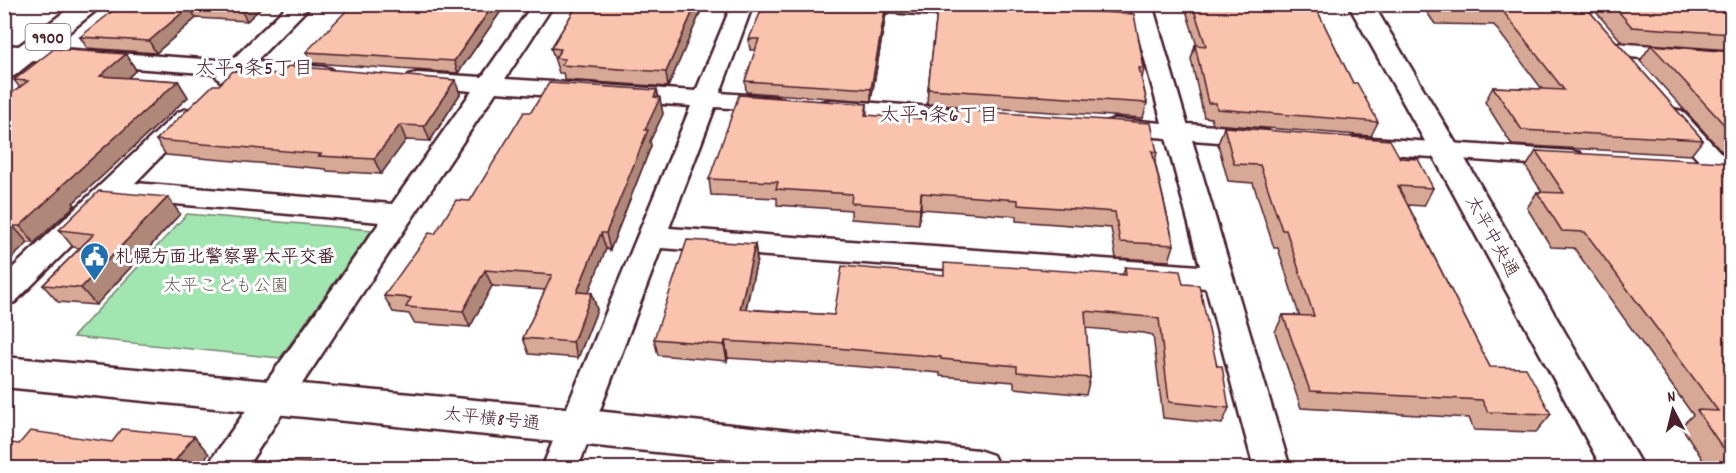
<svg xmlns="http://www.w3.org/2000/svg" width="1736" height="473" viewBox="0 0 1736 473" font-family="Dekko,'Klee One',sans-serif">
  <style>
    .green { fill: #a1e5b1; stroke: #76826e; stroke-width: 1.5 }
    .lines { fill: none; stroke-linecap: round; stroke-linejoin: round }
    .street-casing { stroke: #4a1f2b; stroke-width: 5 }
    .secondary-casing { stroke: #4a1f2b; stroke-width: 5 }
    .primary-casing { stroke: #4a1f2b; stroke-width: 5 }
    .street { fill: #fff; fill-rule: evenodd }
    .secondary { fill: #fff; fill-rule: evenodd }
    .primary { fill: #fff; fill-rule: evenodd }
    .wall { fill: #d7a895; stroke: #4a1f2b; stroke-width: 1.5 }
    .shaded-wall { fill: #af8879; stroke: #4a1f2b; stroke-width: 1.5 }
    .building { fill: #fac3ad; stroke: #4a1f2b; stroke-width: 1.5 }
    .labels { text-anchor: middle; stroke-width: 6; stroke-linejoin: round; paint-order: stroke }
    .shield { fill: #fff; stroke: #80626b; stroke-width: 1.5 }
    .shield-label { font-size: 16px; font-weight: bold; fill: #4a1f2b }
    .street-label { font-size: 18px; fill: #4a1f2b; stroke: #fff }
    .poi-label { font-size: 18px; font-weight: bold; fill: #4a1f2b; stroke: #fff; text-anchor: start }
    .park-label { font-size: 18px; fill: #645a53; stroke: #fff }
    .neighbourhood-label { font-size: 20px; fill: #4a1f2b; stroke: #fff }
  </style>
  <rect width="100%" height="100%" fill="#fff"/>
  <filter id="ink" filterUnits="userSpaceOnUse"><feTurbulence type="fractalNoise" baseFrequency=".0167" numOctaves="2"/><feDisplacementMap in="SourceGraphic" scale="12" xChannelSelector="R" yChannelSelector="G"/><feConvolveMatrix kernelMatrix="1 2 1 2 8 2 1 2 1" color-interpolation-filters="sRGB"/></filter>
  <g filter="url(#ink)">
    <!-- green -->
    <polygon class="green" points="187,214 372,230 280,358 73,337"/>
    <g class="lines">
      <defs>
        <g id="street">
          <path d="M289,4H312L255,62L323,67L331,69L335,74L331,79L323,81L242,75C235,83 229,83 220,81L216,76L218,74L4,59V45L231,61Z"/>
          <polygon points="533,4 554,4 505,79 696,91 732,4 753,4 720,93 775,97 784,99 787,104 784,109 775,111 715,107 669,228 1200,266 1166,138 1105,132 1101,127 1105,122 1114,119 1162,123 1130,4 1152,4 1187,124 1259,129 1268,131 1272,137 1268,143 1259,145 1192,140 1290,468 1254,468 1206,288 661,248 578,468 542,468 691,106 496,92 246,468 208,468 213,457 380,222 118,199 15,302 4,305 4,276 178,112 187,109 196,112 199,117 135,183 392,204 472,91 409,85 405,80 409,75 417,73 482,77"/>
          <polygon points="838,4 975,4 983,6 986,11 983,16 975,17 848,10 840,9"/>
          <polygon points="1615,43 1732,52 1732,66 1607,55 1604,50 1607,45"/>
          <polygon points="830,100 963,109 972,112 975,117 972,122 963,125 821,112 818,107 821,102"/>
          <polygon points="1673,109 1682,111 1732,165 1732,191 1723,188 1664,121 1661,116 1664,111"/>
          <polygon points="1356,137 1571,151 1580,153 1584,159 1580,165 1571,167 1347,151 1343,145 1347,139"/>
        </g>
        <g id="secondary">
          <polygon points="1348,4 1373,4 1461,152 1643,468 1602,468 1431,152"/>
          <polygon points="4,357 576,409 978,450 993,455 999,468 817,468 4,387"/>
        </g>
        <polygon id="primary" points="75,4 104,4 14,76 4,78 4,57"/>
      </defs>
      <!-- street casing -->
      <use href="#street" class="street-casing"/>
      <!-- secondary casing -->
      <use href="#secondary" class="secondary-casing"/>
      <!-- primary casing -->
      <use href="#primary" class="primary-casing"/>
      <!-- street -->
      <use href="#street" class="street"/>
      <!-- secondary -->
      <use href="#secondary" class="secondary"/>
      <!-- primary -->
      <use href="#primary" class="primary"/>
    </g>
    <!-- wall -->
    <g class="wall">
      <polygon points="139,4 265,4 247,21 196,18 156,53 87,48 80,37 131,11"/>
      <polygon points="506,4 458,73 312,63 306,52"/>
      <polygon points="578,4 704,4 668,87 565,80 563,73 559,73 551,48"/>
      <polygon points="886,4 886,14 871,101 746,92 745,81 756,50 750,50 749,39"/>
      <polygon points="938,4 1144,68 1142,79 1147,103 1143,118 927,104 928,89"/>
      <polygon points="992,4 1130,4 1128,11"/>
      <polygon points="1184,4 1314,4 1353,83 1378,122 1371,136 1213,124 1211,118 1204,117 1191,59 1195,45 1197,46"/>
      <polygon points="1421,4 1583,4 1703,140 1691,155 1512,145 1485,102 1493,87 1542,89 1494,25 1435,24"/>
      <polygon points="1589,4 1731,4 1731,50 1622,42"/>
      <polygon points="1651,45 1731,52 1731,158 1728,158 1640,61"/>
      <polygon points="126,54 136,70 128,78 178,81 188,97 73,203 75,205 34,243 28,243 4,265 4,99 20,88 14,80"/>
      <polygon points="657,90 663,114 650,141 651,146 610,250 606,249 588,293 592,293 597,310 578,358 529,354 523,338 545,290 492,286 470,327 414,323 409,314 393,312 384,296 435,234 470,201 531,112"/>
      <polygon points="460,94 430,141 406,140 381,174 327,171 326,169 166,155 156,140"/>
      <polygon points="867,104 867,116 1157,152 1155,162 1174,245 1169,261 1116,258 1111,228 1016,221 1016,216 921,209 919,224 851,219 851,210 777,205 777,198 711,195 709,179"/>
      <polygon points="1224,127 1400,158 1433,188 1424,206 1408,205 1490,367 1551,414 1536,432 1474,430 1469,418 1301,408 1275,332 1283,315 1299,315 1278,248 1274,248 1253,183 1228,181 1218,144"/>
      <polygon points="1536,151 1731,168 1731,464 1705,463 1681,426 1693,415 1574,248 1551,247 1527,208 1537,192 1542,192 1526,167"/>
      <polygon points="180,214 96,305 58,302 43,285 80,248 73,247 59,230"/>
      <polygon points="755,244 757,260 746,309 834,315 943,275 1123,274 1125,267 1183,284 1217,366 1229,408 1222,424 1163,418 1153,335 1144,333 1086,328 1090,378 1086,395 1014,388 1014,382 940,376 940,373 825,364 728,358 727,361 658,355 654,339"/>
    </g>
    <!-- shaded-wall -->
    <g class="shaded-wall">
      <polygon points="248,4 265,4 247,21 241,10"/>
      <polygon points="494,4 506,4 458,73 454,61"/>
      <polygon points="696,4 704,4 668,87 666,72"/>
      <polygon points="886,4 886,14 871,101 871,89"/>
      <polygon points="189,7 196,18 156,53 149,41"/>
      <polygon points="126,54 136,70 111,93 100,76"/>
      <polygon points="455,80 460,94 430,141 424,126"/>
      <polygon points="178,81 188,97 73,203 75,205 34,243 20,226 59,188"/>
      <polygon points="657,90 659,100 660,98 663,114 650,141 651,146 610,250 606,233 645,130 654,97"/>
      <polygon points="400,125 406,140 381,174 374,159"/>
      <polygon points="921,193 921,209 919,224 920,208"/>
      <polygon points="168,197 180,214 96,305 81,288"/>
      <polygon points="13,226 28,243 4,265 4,234"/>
      <polygon points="601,233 606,249 582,309 577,292"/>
      <polygon points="755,244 757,260 742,325 740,309"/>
      <polygon points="485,270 492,286 470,327 463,311"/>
      <polygon points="592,293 597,310 578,358 573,342"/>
      <polygon points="725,341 728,358 727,361 724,345"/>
      <polygon points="194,436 209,454 198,468 170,468"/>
    </g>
    <!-- building -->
    <g class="building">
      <polygon points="139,4 248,4 241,10 189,7 149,41 80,37 114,10 131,11"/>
      <polygon points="353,4 494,4 454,61 306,52"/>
      <polygon points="578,4 696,4 666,72 561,65 565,59 555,58 561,49 551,48"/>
      <polygon points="764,4 886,4 871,89 745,81 759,39 749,39"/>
      <polygon points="938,4 964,4 1134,14 1144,68 1139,68 1147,103 928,89"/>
      <polygon points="1192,4 1314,4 1353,83 1357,83 1378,122 1217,109 1216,103 1208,103 1195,45 1206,46"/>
      <polygon points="1439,4 1583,4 1703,140 1522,130 1493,87 1564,90 1502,10 1442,9"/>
      <polygon points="1612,4 1731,4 1731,34 1632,27"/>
      <polygon points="1651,45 1731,52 1731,132"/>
      <polygon points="54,49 126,54 100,76 178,81 59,188 61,188 20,226 13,226 4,234 4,99 28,81 14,80"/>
      <polygon points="288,66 455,80 424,126 400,125 374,159 319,156 321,154 156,140 213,85 219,85 233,71 281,74"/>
      <polygon points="549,83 657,90 654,97 660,98 645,130 648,130 606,233 601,233 577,292 592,293 573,342 523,338 552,275 485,270 463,311 406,307 411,298 384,296 429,233 435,234 456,200 470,201 524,112 531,112"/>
      <polygon points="739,95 867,104 865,115 925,119 926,108 1151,123 1157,152 1152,151 1174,245 1120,242 1115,212 1018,205 1018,200 921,193 920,208 851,203 852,194 776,189 778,182 709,179"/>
      <polygon points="1224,127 1390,140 1400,158 1418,159 1433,188 1398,186 1490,367 1526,368 1551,414 1488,412 1482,400 1310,391 1283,315 1314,316 1286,230 1282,230 1260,165 1234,164"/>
      <polygon points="1536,151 1724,162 1731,168 1731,448 1722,447 1697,410 1718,411 1585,232 1562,231 1537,192 1564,193"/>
      <polygon points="99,191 168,197 81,288 43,285 94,234 59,230"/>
      <polygon points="687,240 755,244 740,309 834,315 842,266 944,275 944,263 1126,275 1125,267 1180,271 1183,284 1199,285 1217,366 1222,366 1229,408 1169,402 1159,319 1149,317 1085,311 1090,378 1017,372 1017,366 941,359 941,357 824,347 725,341 724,345 654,339"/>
      <polygon points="122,429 194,436 170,468 4,468 4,442 19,444 30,431 112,442"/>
      <polygon points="276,461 328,464 330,461 414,468 272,468"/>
      <polygon points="418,461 484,468 415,468"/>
    </g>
  </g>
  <!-- icons -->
  <defs>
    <symbol id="civic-pin" viewBox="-11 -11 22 30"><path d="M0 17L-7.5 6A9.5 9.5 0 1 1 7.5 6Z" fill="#1f6fb2" stroke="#fff"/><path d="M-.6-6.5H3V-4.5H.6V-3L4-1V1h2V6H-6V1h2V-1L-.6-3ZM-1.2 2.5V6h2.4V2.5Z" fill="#fff"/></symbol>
  </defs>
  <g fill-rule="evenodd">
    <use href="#civic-pin" x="78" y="240" width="33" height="45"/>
  </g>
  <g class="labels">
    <!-- shield labels -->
    <rect class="shield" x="25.5" y="24" width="45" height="26" rx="4.5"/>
    <g class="shield-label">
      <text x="48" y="43">9900</text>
    </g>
    <!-- street labels -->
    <g class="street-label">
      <text transform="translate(1493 236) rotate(61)" y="6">太平中央通</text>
      <text transform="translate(492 418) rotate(6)" y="6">太平横8号通</text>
    </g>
    <!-- poi labels -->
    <g class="poi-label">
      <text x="115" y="262">札幌方面北警察署 太平交番</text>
    </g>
    <!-- park labels -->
    <g class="park-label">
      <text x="226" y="291">太平こども公園</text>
    </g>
    <!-- neighbourhood labels -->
    <g class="neighbourhood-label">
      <text x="254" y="74">太平9条5丁目</text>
      <text x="939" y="121">太平9条6丁目</text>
    </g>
  </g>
  <!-- margin -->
  <rect width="1736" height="473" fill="none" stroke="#fff" stroke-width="24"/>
  <rect x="12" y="12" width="1712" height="449" fill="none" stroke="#4a1f2b" stroke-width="2" filter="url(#ink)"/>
  <!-- north arrow -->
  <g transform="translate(1673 410) rotate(353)" stroke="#ffffff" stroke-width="4.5" paint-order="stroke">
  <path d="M0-4.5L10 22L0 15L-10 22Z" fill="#4a1f2b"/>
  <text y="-9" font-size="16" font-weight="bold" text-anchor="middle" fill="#4a1f2b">N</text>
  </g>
</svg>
